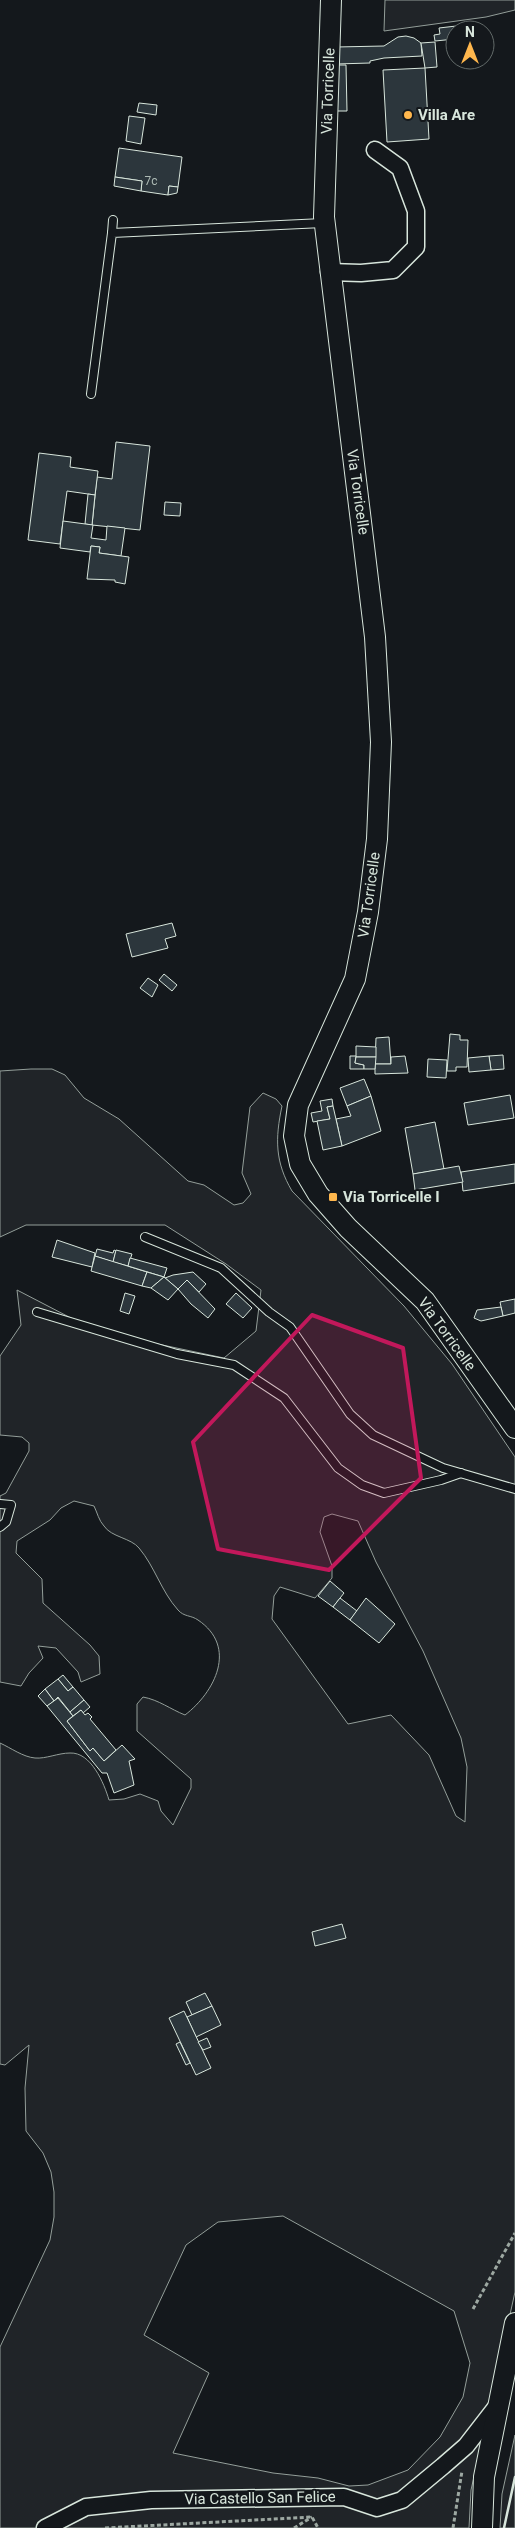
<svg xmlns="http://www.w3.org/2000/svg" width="515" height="2528" viewBox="0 0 515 2528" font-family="Roboto,sans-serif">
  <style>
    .green { fill: #202428; stroke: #939e99; fill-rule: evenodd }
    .building { fill: #2c363c; stroke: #d8e6dc }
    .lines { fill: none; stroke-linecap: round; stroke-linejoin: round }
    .service-casing { stroke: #d8e6dc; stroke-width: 10 }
    .minor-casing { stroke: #d8e6dc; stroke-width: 19 }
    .tertiary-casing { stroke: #d8e6dc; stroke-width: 22 }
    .path { stroke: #9da8a2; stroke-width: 3; stroke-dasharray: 4 2.5; stroke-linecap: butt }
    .service { stroke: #14181c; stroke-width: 8 }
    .minor { stroke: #14181c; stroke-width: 16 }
    .tertiary { stroke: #14181c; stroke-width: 20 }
    .wall { stroke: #d8e6dc; stroke-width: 2.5 }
    .marked { fill: #c2185b; fill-opacity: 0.2; stroke: #c2185b; stroke-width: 4; stroke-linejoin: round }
    .poi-dot { fill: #ffb74d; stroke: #14181c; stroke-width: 2 }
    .labels { text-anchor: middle; stroke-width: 4; stroke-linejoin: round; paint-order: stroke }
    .number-label { font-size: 12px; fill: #adbab4 }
    .street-label { font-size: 15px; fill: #d8e6dc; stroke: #14181c }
    .poi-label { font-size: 15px; font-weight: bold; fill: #d8e6dc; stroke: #14181c; text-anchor: start }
  </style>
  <rect width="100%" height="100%" fill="#14181c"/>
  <!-- green -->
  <g class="green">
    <polygon points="385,0 515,0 515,10 486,17 384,31"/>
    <path d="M31,1069H52L65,1075L84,1098L119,1119L188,1181L204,1185L234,1205L243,1203L251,1194L242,1173L250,1107L263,1093L276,1099L282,1106C275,1139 275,1162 292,1191L404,1306L452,1364L515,1457V2292L471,2490L469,2528H0V2347L50,2240L54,2217V2192L51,2172L43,2153L26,2131L25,2088L29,2045L5,2065L0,2064V1743C11,1748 23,1757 35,1758C46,1759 58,1753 70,1753C91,1752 104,1783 109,1800L124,1799L140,1794L158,1801L161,1811L173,1825L191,1788V1779L137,1731V1704L143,1697C159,1700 170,1709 185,1715C215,1692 238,1647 198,1620C191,1615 184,1617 178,1610C161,1591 155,1567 139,1548C131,1538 111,1537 104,1526C99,1521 97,1512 94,1506L74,1501L61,1508L50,1520L17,1541L16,1553L42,1579L43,1603L90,1645L99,1656L100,1674L81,1682L78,1672L56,1648L38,1646L43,1658L29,1673L21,1686L0,1682V1496L6,1493L29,1451V1443L22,1437L0,1435V1356L21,1325L17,1290L96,1331L224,1358L256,1331L261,1290L226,1264L165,1225H26L0,1237V1071ZM332,1514L358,1521L376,1562L423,1651L461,1738L467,1767L465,1822L456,1816L429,1755L391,1715L348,1724L272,1619L274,1596L280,1587L315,1598L332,1578V1566L320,1532L324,1517ZM283,2216L454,2311L470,2363L463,2397L440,2437L408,2470L368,2485L349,2486L318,2478L273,2473L173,2453L209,2373L144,2335L186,2245L218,2222Z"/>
    <polygon points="515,2435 515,2528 500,2528 502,2494"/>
  </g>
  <!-- building -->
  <g class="building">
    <polygon points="465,25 466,30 455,30 455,39 435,41 434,35 440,34 439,28"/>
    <polygon points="406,36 414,38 421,43 422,56 384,58 370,61 370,63 336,64 336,47 384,46 398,37"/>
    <polygon points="435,42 437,67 425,68 421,43"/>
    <polygon points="334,65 346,65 347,111 335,111"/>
    <polygon points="425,68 429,139 387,142 383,70"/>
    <polygon points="139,103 157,105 156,115 137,112"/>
    <polygon points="129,116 145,118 141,144 126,141"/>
    <polygon points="119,148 182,157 178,187 169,186 168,195 141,191 142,181 115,177"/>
    <polygon points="115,177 142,181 141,191 114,186"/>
    <polygon points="169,186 178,187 177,193 168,195"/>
    <polygon points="116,442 150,446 140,530 92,525 97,477 112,479"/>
    <polygon points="39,453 71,457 70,467 98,471 95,495 67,491 60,544 28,540"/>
    <polygon points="88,494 95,495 92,525 85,524"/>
    <polygon points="165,502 181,503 180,516 164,515"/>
    <polygon points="63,521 93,525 91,538 106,540 107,526 125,528 121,556 99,553 100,547 91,546 90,552 60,548"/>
    <polygon points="91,546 100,547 99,553 129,557 125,584 115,582 115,580 87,579"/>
    <polygon points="172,923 176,936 165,939 168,948 132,957 126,934"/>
    <polygon points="164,974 177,985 172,991 159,980"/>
    <polygon points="148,978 158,985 152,997 140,988"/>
    <polygon points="450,1034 460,1035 460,1040 468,1040 467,1067 456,1067 456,1071 447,1071"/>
    <polygon points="389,1037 391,1064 375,1064 376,1038"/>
    <polygon points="356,1046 376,1047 376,1057 356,1057"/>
    <polygon points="503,1055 504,1069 491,1070 489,1056"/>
    <polygon points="350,1056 356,1056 355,1063 364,1065 364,1069 350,1069"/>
    <polygon points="405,1056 408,1073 375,1074 375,1064 391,1064 391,1057"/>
    <polygon points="489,1056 491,1070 469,1072 468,1058"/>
    <polygon points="356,1057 376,1057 375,1069 364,1069 364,1065 355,1063"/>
    <polygon points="428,1059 447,1060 446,1078 427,1077"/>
    <polygon points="364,1079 371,1096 347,1106 340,1088"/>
    <polygon points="510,1095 514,1118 468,1125 464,1103"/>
    <polygon points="371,1096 381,1131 342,1146 336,1119 351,1116 347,1106"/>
    <polygon points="332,1099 333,1106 327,1107 330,1119 313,1122 311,1113 322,1111 320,1101"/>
    <polygon points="333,1106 342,1146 323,1150 317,1121 330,1119 327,1107"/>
    <polygon points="435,1122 444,1169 413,1174 405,1128"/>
    <polygon points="515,1164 515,1183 463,1191 461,1172"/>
    <polygon points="459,1166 463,1182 415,1190 413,1174"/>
    <polygon points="57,1240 95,1253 92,1267 52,1257"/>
    <polygon points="97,1249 113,1253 114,1250 116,1251 113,1262 95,1256"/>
    <polygon points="116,1250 132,1254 128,1266 113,1262"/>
    <polygon points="95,1256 147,1272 142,1286 91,1271"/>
    <polygon points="130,1258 167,1268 164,1277 128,1266"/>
    <polygon points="147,1272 164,1277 151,1288 142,1286"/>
    <polygon points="193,1272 206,1284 199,1292 187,1280 178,1289 165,1278 173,1275"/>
    <polygon points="164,1277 178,1289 168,1300 151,1288"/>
    <polygon points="187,1280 215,1309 208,1318 191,1304 178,1289"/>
    <polygon points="125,1293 135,1296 129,1314 120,1311"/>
    <polygon points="236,1293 252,1308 243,1318 226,1304"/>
    <polygon points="515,1299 515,1313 503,1316 500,1302"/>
    <polygon points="501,1307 503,1316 481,1321 474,1318 477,1310"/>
    <polygon points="330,1581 344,1593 333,1607 318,1596"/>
    <polygon points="340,1598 357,1611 350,1620 333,1607"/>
    <polygon points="366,1598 395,1624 379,1643 350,1620"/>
    <polygon points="63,1675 73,1687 68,1691 58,1679"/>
    <polygon points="58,1679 68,1691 73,1687 84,1700 70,1712 58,1697 54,1701 45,1689"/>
    <polygon points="45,1689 54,1701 47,1706 38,1696"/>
    <polygon points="58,1698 73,1716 67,1721 90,1751 93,1748 104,1761 122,1745 135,1759 129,1761 134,1785 114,1793 107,1773 102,1773 47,1706"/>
    <polygon points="84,1700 90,1707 83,1713 81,1710 73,1716 70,1712"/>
    <polygon points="81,1710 85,1715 88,1713 92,1717 90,1719 116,1750 104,1761 93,1748 90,1751 67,1721"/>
    <polygon points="342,1924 346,1938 315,1946 312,1932"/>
    <polygon points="205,1993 212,2006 192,2015 186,2002"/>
    <polygon points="212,2006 221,2025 196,2037 187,2017"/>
    <polygon points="184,2011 211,2068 196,2075 169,2018"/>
    <polygon points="207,2038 211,2047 203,2050 198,2042"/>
    <polygon points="180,2042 190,2063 186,2065 176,2044"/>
  </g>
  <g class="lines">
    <defs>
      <g id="service">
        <polyline points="112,233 113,220"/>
        <polyline points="91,394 112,233 323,223"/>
        <polyline points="145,1237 221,1268 269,1312 290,1327 350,1414 373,1435 443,1468 515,1489"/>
        <polyline points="37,1312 177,1354 234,1365 284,1398 338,1468 362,1485 384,1493 441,1480 461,1473"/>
        <polyline points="0,1504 11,1505 6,1522 0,1527"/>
      </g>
      <g id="minor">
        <polyline points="329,272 361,273 393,270 416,247 416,211 400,168 375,150"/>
        <polyline points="45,2528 86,2507 151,2500 344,2497 377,2508 402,2500 443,2466 466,2446 497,2406"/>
      </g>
      <g id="tertiary">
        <polyline points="331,0 324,217 375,637 381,742 377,839 368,912 355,979 298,1105 294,1136 300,1164 318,1194 348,1228 425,1301 515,1428"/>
        <polyline points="482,2528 484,2477 515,2323"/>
      </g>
    </defs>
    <!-- service casing -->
    <use href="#service" class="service-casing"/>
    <!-- minor casing -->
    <use href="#minor" class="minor-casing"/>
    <!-- tertiary casing -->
    <use href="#tertiary" class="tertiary-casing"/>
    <!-- path -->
    <g class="path">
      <polyline points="473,2309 515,2233"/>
      <polyline points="105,2528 312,2517 318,2528"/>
      <polyline points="294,2528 312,2517"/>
      <polyline points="453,2528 462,2471"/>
    </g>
    <!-- service -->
    <use href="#service" class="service"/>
    <!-- minor -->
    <use href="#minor" class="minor"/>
    <!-- tertiary -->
    <use href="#tertiary" class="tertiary"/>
    <!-- wall -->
    <polyline class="wall" points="504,2528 515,2477"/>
  </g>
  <!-- marked area -->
  <path class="marked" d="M312,1315L403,1348L421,1478L329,1570L218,1549L193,1442Z"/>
  <!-- markers -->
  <g class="poi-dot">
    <circle cx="408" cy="115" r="5"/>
    <rect x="328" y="1192" width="10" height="10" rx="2.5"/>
  </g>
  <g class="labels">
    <!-- number labels -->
    <g class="number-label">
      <text x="151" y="185">7c</text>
    </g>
    <!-- street labels -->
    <g class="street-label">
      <text transform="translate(328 91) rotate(-88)" y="5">Via Torricelle</text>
      <text transform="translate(358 492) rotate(82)" y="5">Via Torricelle</text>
      <text transform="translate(369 895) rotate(-82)" y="5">Via Torricelle</text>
      <text transform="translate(447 1334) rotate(54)" y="5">Via Torricelle</text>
      <text transform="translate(260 2498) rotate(-1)" y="5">Via Castello San Felice</text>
    </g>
    <!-- poi labels -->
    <g class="poi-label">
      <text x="418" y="120">Villa Are</text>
      <text x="343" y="1202">Via Torricelle I</text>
    </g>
  </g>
  <!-- north arrow -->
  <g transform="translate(470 45)"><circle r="24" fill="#14181c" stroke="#626a69"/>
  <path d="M0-4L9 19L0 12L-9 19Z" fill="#ffb74d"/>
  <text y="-8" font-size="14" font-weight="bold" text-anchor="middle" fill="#d8e6dc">N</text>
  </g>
</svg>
